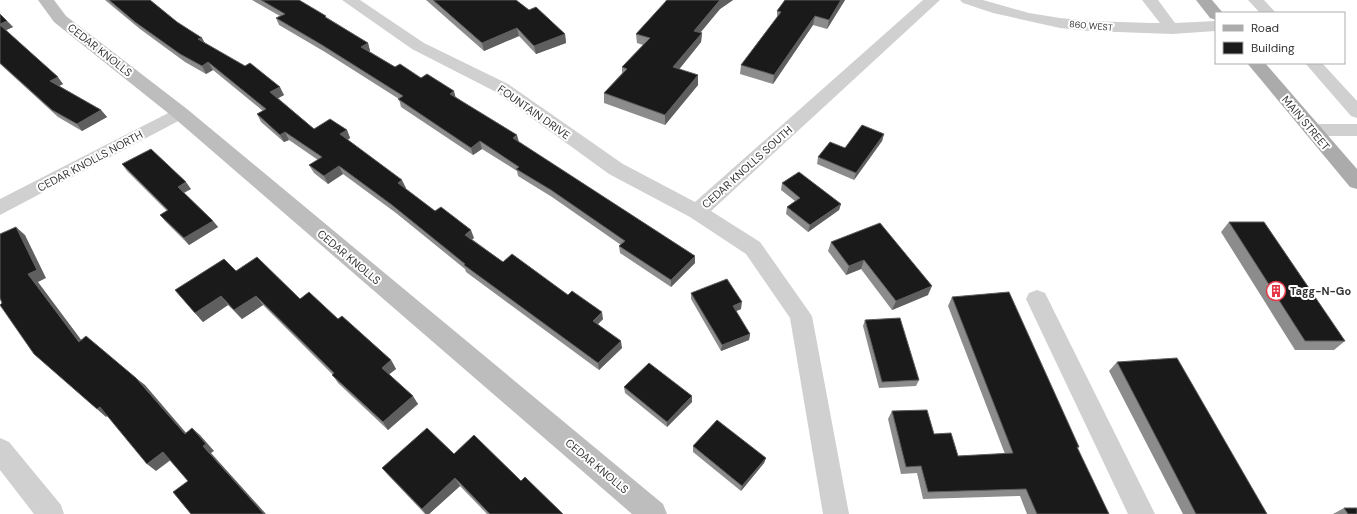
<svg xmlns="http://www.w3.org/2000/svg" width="1357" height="514" viewBox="0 0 1357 514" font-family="'DM Sans',sans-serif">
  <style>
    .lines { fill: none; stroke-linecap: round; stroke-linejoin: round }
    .street { fill: #d0d0d0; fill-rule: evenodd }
    .secondary { fill: #bdbdbd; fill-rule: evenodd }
    .primary { fill: #ababab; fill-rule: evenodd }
    .wall { fill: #8c8c8c }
    .shaded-wall { fill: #5f5f5f }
    .building { fill: #1a1a1a; stroke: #5f5f5f }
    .labels { text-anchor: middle; stroke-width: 4; stroke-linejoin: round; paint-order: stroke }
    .far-street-label { font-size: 9px; fill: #333; stroke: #fff }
    .street-label { font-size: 11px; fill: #333; stroke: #fff }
    .poi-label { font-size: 11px; font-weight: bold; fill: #333; stroke: #fff; text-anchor: start }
  </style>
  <rect width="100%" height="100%" fill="#fff"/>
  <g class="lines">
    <!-- street -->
    <g class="street">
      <polygon points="342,0 360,0 424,43 508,84 623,164 695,202 923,0 940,0 711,211 760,242 812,316 849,514 823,514 790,318 746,254 690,217 609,174 496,92 412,49"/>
      <polygon points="960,0 983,0 1029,13 1060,18 1090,21 1152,23 1160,23 1142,0 1158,0 1175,23 1216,21 1216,31 1172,34 1090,31 1060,28 993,13 963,3"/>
      <polygon points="1248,0 1264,0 1276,13 1260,13"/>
      <polygon points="1305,63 1322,63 1357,101 1357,118 1351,116"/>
      <polygon points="180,107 186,109 189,113 186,117 0,215 0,199"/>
      <polygon points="1312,124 1357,124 1357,136 1312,136 1306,134 1303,130 1306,126"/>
      <polygon points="1037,290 1045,293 1155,514 1128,514 1026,299 1029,293"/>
      <polygon points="0,438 9,442 61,505 64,514 34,514 0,470"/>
    </g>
    <!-- secondary -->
    <polygon class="secondary" points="38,0 54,0 66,16 187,109 663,504 667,514 632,514 173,117 54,22"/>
    <!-- primary -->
    <g class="primary">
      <polygon points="1196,0 1212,0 1223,13 1216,13 1216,20 1210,18"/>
      <polygon points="1247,63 1265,63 1357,169 1357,189 1350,187"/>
    </g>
  </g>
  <!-- wall -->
  <g class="wall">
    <polygon points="105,0 150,0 177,22 202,38 205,43 284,95 278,98 314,129 347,130 350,138 348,140 406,188 405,188 435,211 474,238 472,239 503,262 603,319 598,324 622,348 599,370 466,272 465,269 396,213 343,174 328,184 314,173 309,165 318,160 289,140 284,142 261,122 257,114 263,111 213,70 206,74 185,62 140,29"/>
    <polygon points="252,0 299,0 368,43 370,51 369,51 395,67 421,78 456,97 518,142 695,256 695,263 671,287 620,253 619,246 621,245 552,197 518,176 517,171 482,149 473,155 401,107 399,99 325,52 279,25 276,18 280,16"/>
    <polygon points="426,0 516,0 529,10 565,34 566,43 536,54 519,36 484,51"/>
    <polygon points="665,0 733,0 720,9 701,32 702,33 701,42 679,69 698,75 698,85 665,125 604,103 604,93 622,73 622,67 643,45 637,43 636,34 667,1"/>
    <polygon points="785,0 845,0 827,29 813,25 773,84 740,74 741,65 777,17 777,11"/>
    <polygon points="0,14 13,27 6,30 63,84 59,86 101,110 107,117 82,131 58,117 0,64"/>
    <polygon points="884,134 882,141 854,180 817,164 818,157"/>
    <polygon points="122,164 191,189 184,193 213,221 218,227 189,245 165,221 160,215 167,211 127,171"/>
    <polygon points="782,183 841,204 839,210 808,232 786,214 787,207 795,201 781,190"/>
    <polygon points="1229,222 1345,341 1334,350 1295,350 1221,232"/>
    <polygon points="831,242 928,295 892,310 861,269 846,275 828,251"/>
    <polygon points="236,271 300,299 338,319 391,360 396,369 389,374 418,404 388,430 338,383 332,374 263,305 242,319 228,305 203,322 175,290"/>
    <polygon points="691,293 741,309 736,311 750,334 749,340 721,351 691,299"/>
    <polygon points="952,297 1079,447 1077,449 1109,514 1027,514 1020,496 923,499 917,473 901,474 888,419 892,411 934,434 958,456 1005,454 948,306"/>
    <polygon points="865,320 919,380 916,386 879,388 863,326"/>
    <polygon points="1117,362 1267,514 1183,514 1109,371"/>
    <polygon points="624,387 692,402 667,427 625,393"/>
    <polygon points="693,446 766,458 764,463 741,491 693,452"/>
    <polygon points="454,454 521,481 563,514 487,514 460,486 429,514 425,514 388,475 382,468"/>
    <polygon points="1344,508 1357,514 1333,514"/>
  </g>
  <!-- shaded-wall -->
  <g class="shaded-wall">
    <polygon points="720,0 733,0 720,9 694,40 694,31"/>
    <polygon points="841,0 845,0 827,29 829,20"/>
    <polygon points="815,16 813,25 773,84 774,75"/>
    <polygon points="7,21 13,27 4,31 0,26 0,24"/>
    <polygon points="517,28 519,36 484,51 482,43"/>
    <polygon points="702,33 701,42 673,77 673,67"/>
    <polygon points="565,34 566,43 536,54 534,46"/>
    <polygon points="202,38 206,46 198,39"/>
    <polygon points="368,43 370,51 364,54 361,47"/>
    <polygon points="208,62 213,70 206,74 202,66"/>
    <polygon points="698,75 698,85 665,125 665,115"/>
    <polygon points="58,77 63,84 55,88 50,81"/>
    <polygon points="280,87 284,95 275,100 270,92"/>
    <polygon points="454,91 456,99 450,94"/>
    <polygon points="101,110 107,117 82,131 77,124"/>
    <polygon points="347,130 350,138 344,142 340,134"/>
    <polygon points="285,132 289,140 284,142 280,135"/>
    <polygon points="884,134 882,141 854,180 856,173"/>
    <polygon points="517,135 519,142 513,138"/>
    <polygon points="480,141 482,149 473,155 471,148"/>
    <polygon points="339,166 343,174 328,184 324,176"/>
    <polygon points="402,180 406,188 401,191 398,183"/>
    <polygon points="186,182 191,189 183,193 178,187"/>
    <polygon points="841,204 839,210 808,232 810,225"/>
    <polygon points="213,221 218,227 189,245 184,238"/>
    <polygon points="16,227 25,235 46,278 38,282 88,349 79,342 28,274"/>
    <polygon points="471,230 474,238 468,242 465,235"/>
    <polygon points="695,256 695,263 671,287 671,280"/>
    <polygon points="864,260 861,269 846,275 849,266"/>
    <polygon points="932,286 928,295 892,310 896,301"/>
    <polygon points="221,296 228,305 203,322 195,313"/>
    <polygon points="256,296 263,305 242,319 234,310"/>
    <polygon points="742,302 741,309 732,313 733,306"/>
    <polygon points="602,312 603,319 594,328 593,321"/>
    <polygon points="750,334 749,340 721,351 722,345"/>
    <polygon points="621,341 622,348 599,370 598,363"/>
    <polygon points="391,360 396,369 387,376 382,368"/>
    <polygon points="136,378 145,385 193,441 185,434"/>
    <polygon points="413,396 418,404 388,430 383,422"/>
    <polygon points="692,396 692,402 667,427 667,422"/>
    <polygon points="100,407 109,414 106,417 97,409"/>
    <polygon points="192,428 200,435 214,451 211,453 266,514 264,514 203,446"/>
    <polygon points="163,452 172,459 156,471 147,464"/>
    <polygon points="766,458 764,463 741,491 742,486"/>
    <polygon points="455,478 460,486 429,514 426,514 422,509"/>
  </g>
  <!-- building -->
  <g class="building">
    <polygon points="109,0 150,0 177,22 202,38 198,39 245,66 250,63 280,87 270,92 314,129 330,119 347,130 340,134 402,180 398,183 435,211 441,207 471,230 465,235 503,262 512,254 568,295 572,291 602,312 593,321 621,341 598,363 464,265 465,264 392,205 339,166 324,176 309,165 322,157 285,132 280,135 257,114 266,109 208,62 202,66 180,54 135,22"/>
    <polygon points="261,0 299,0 326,16 325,17 368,43 361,47 395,67 400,64 421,78 427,74 454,91 450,94 517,135 513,138 695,256 671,280 619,246 625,241 551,190 516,169 519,167 480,141 471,148 398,99 403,96 322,45 276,18 285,14"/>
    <polygon points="433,0 516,0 529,10 536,7 565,34 534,46 517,28 482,43"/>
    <polygon points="667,0 720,0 694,31 702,33 673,67 698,75 665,115 604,93 627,69 622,67 650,38 636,34"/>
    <polygon points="785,0 841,0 829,20 815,16 774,75 741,65 781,12 777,11"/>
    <polygon points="0,14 7,21 0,24"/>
    <polygon points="0,25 58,77 50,81 101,110 77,124 52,110 0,63"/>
    <polygon points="862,125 884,134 856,173 818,157 830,142 845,148"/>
    <polygon points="151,149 186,182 178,187 213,221 184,238 160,215 168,210 122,164"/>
    <polygon points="799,172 841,204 810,225 787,207 800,198 782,183"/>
    <polygon points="1229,222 1264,222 1345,341 1305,341"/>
    <polygon points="880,223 932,286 896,301 864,260 849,266 831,242"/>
    <polygon points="16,227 37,270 28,274 79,342 86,336 136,378 185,434 192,428 206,444 203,446 264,514 191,514 173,492 188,481 163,452 147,464 100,407 97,409 34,354 0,305 2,303 0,298 0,234"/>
    <polygon points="257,257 300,299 309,292 338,319 342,316 391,360 382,368 413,396 383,422 332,375 334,373 256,296 234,310 221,296 195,313 175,290 224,259 236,271"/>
    <polygon points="727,279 742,302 733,306 750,334 722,345 691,293"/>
    <polygon points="1009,292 1079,447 1077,447 1109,514 1037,514 1026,489 928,492 921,466 906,467 892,411 927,410 934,434 951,433 958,456 1013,453 952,297"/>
    <polygon points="900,318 919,380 882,382 865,320"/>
    <polygon points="1177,358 1267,514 1196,514 1117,362"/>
    <polygon points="649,363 692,396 667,422 624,387"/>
    <polygon points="717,420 766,458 742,486 693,446"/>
    <polygon points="427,428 454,454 474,435 521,481 525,477 563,514 490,514 455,478 422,509 382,468"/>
    <polygon points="1344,508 1357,508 1357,514 1348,514"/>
  </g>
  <!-- icons -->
  <defs>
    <symbol id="building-ring" viewBox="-11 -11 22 22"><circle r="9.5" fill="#fff" stroke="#e63946" stroke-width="1.5"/><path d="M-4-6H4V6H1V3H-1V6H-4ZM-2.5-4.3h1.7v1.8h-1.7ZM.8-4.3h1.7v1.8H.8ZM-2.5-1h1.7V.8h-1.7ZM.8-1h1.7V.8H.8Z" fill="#e63946"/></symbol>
  </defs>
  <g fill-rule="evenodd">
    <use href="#building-ring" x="1265" y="280" width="22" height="22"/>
  </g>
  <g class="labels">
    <!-- far-street labels -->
    <g class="far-street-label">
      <text transform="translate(1091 26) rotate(5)" y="3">860 WEST</text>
    </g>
    <!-- street labels -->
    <g class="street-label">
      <text transform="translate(100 50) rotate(38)" y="4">CEDAR KNOLLS</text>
      <text transform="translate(534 112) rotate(35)" y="4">FOUNTAIN DRIVE</text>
      <text transform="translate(1306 123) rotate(50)" y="4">MAIN STREET</text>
      <text transform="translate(90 161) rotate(-28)" y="4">CEDAR KNOLLS NORTH</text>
      <text transform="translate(747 167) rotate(-42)" y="4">CEDAR KNOLLS SOUTH</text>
      <text transform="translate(349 257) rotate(40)" y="4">CEDAR KNOLLS</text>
      <text transform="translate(597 466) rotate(40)" y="4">CEDAR KNOLLS</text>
    </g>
    <!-- poi labels -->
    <g class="poi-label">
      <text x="1290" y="295">Tagg-N-Go</text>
    </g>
  </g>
  <!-- legend -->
  <rect x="1215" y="12" width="130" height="52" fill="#ffffff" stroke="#adadad"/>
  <rect x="1223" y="25" width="20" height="6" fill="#ababab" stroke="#adadad"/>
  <text x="1251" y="32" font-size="12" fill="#333333">Road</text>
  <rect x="1223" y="42" width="20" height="12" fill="#1a1a1a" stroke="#adadad"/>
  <text x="1251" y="52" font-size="12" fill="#333333">Building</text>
</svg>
